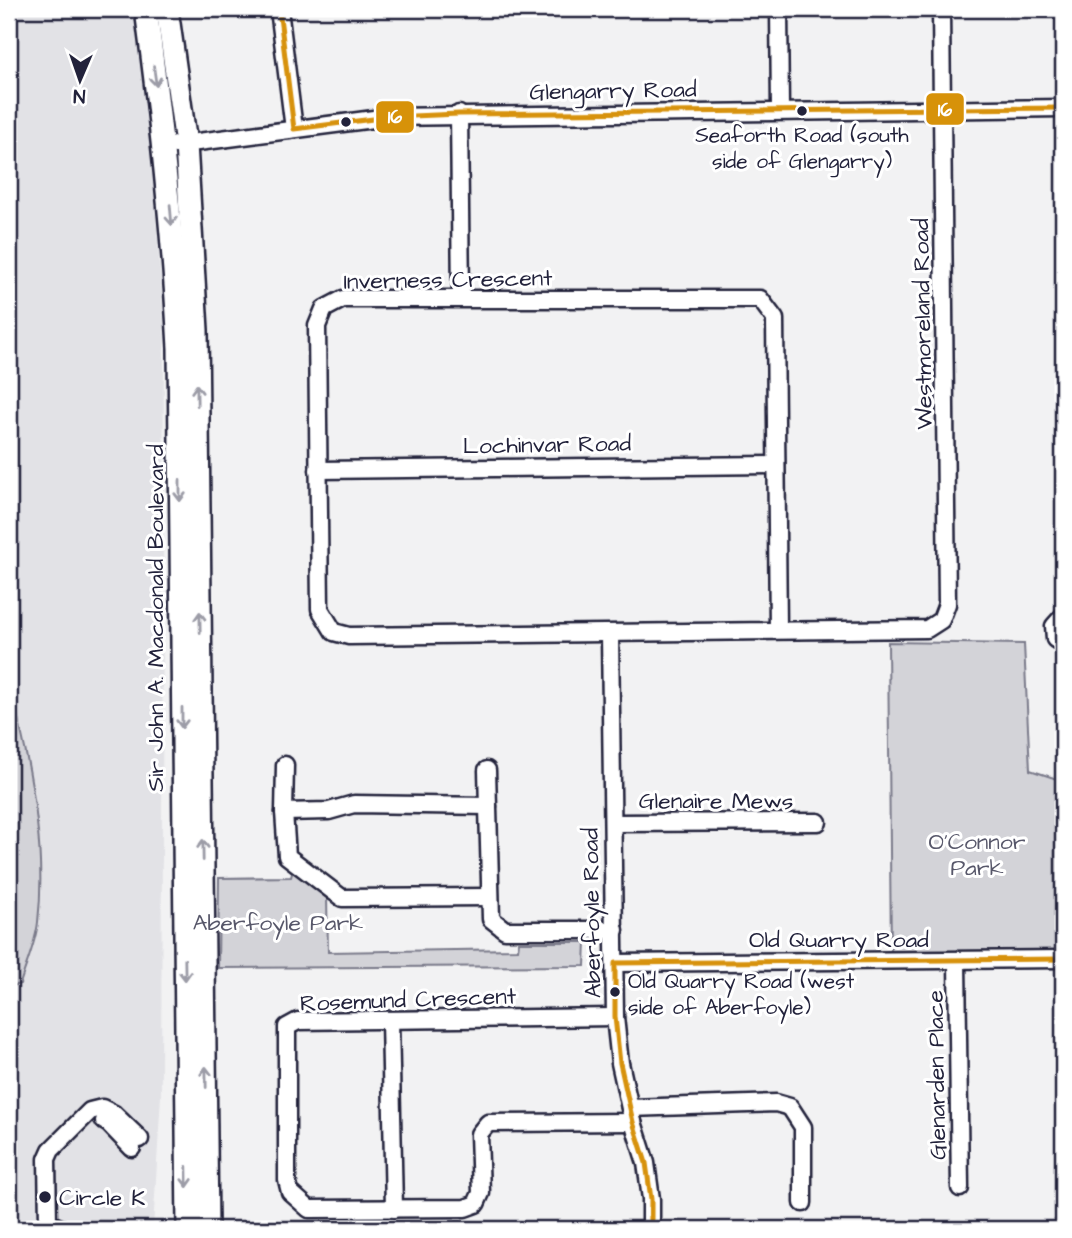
<svg xmlns="http://www.w3.org/2000/svg" width="1072" height="1238" viewBox="0 0 1072 1238" font-family="'Architects Daughter',sans-serif">
  <style>
    .built { fill: #e2e2e6 }
    .green { fill: #d3d3d8; stroke: #7a7a8a; stroke-width: 2 }
    .lines { fill: none; stroke-linecap: round; stroke-linejoin: round }
    .minor-casing { stroke: #22223b; stroke-width: 21 }
    .major-casing { stroke: #22223b; stroke-width: 26 }
    .minor { stroke: #fff; stroke-width: 16 }
    .major { stroke: #fff; stroke-width: 21 }
    .bus-1-casing { stroke: #fff; stroke-width: 10 }
    .bus-1 { stroke: #d79209; stroke-width: 5 }
    .oneway { stroke: #9c9ca7 }
    .bus-dot { fill: #22223b; stroke: #fff; stroke-width: 2.5 }
    .labels { text-anchor: middle; stroke-width: 6; stroke-linejoin: round; paint-order: stroke }
    .bus-label { font-size: 21px; fill: #22223b; stroke: #fff }
    .street-label { font-size: 23px; fill: #22223b; stroke: #fff }
    .park-label { font-size: 23px; fill: #57576a; stroke: #fff }
    .poi-label { font-size: 23px; fill: #22223b; stroke: #fff; text-anchor: start }
    .line-badge { stroke: #fff; stroke-width: 2.5 }
    .badge-label { font-size: 19px; text-anchor: middle; font-weight: bold; fill: #fff }
  </style>
  <rect width="100%" height="100%" fill="#f2f2f3"/>
  <filter id="ink" filterUnits="userSpaceOnUse"><feTurbulence type="fractalNoise" baseFrequency=".0143" numOctaves="2"/><feDisplacementMap in="SourceGraphic" scale="14" xChannelSelector="R" yChannelSelector="G"/><feConvolveMatrix kernelMatrix="1 2 1 2 8 2 1 2 1" color-interpolation-filters="sRGB"/></filter>
  <g filter="url(#ink)">
    <!-- built -->
    <polygon class="built" points="9,9 138,9 150,134 164,326 161,1096 153,1229 9,1229"/>
    <!-- green -->
    <g class="green">
      <polygon points="888,642 1024,644 1030,770 1063,781 1063,951 891,953"/>
      <path d="M9,683C29,756 47,846 38,922C36,942 26,964 20,984L9,987Z"/>
      <polygon points="293,870 325,893 327,897 328,952 518,949 519,942 586,942 585,966 218,968 219,878 291,877"/>
    </g>
    <g class="lines">
      <defs>
        <g id="minor">
          <polyline points="279,9 294,129"/>
          <polyline points="779,9 780,110"/>
          <polyline points="459,114 461,298"/>
          <polyline points="175,145 389,117 1063,108"/>
          <polyline points="318,470 776,465"/>
          <polyline points="1063,616 1054,626 1055,639 1063,644"/>
          <polyline points="778,630 775,319 760,299 343,299 324,309 317,326 320,609 334,632 349,636 927,629 941,620 947,604 941,9"/>
          <polyline points="610,634 615,1017 620,1063 633,1122 646,1163 651,1199 651,1229"/>
          <polyline points="285,765 284,812 287,856 342,898 489,897"/>
          <polyline points="487,770 491,919 505,930 615,930"/>
          <polyline points="284,812 329,811 354,804 488,806"/>
          <polyline points="613,823 818,822"/>
          <polyline points="957,961 960,1188"/>
          <polyline points="615,963 1063,959"/>
          <polyline points="615,1017 298,1021 287,1027 287,1180 290,1192 309,1209 465,1208 476,1204 481,1193 479,1134 488,1123 633,1122"/>
          <polyline points="390,1020 394,1209"/>
          <polyline points="630,1108 776,1103 790,1107 803,1127 803,1203"/>
          <polyline points="104,1121 109,1124 132,1148"/>
          <polyline points="63,1229 48,1223 47,1159 51,1150 90,1111 102,1108 114,1114 140,1139"/>
        </g>
        <g id="major">
          <path d="M146,9C161,122 173,234 179,348L188,1229"/>
          <polyline points="167,9 186,144 197,330 207,1229"/>
        </g>
      </defs>
      <!-- minor casing -->
      <use href="#minor" class="minor-casing"/>
      <!-- major casing -->
      <use href="#major" class="major-casing"/>
      <!-- minor -->
      <use href="#minor" class="minor"/>
      <!-- major -->
      <use href="#major" class="major"/>
      <defs>
        <g id="bus-1">
          <polyline points="279,9 294,129 389,117 459,114 1063,108"/>
          <polyline points="651,1229 651,1199 646,1163 633,1122 620,1063 615,1017 615,963 1063,959"/>
        </g>
      </defs>
      <!-- bus-1 casing -->
      <use href="#bus-1" class="bus-1-casing"/>
      <!-- bus-1 -->
      <use href="#bus-1" class="bus-1"/>
    </g>
    <!-- one-way arrows -->
    <defs><path id="oneway-shaft" d="M-6 0H5M1.5-3L5.5 0L1.5 3" fill="none" stroke-width="1.6" stroke-linecap="round" stroke-linejoin="round" transform="scale(1.75)"/></defs>
    <g class="oneway">
      <use href="#oneway-shaft" transform="translate(155 76) rotate(82)"/>
      <use href="#oneway-shaft" transform="translate(171 215) rotate(85)"/>
      <use href="#oneway-shaft" transform="translate(197 395) rotate(-91)"/>
      <use href="#oneway-shaft" transform="translate(180 491) rotate(90)"/>
      <use href="#oneway-shaft" transform="translate(200 622) rotate(-91)"/>
      <use href="#oneway-shaft" transform="translate(182 718) rotate(90)"/>
      <use href="#oneway-shaft" transform="translate(203 850) rotate(-91)"/>
      <use href="#oneway-shaft" transform="translate(185 970) rotate(89)"/>
      <use href="#oneway-shaft" transform="translate(206 1077) rotate(-91)"/>
      <use href="#oneway-shaft" transform="translate(187 1177) rotate(89)"/>
    </g>
  </g>
  <!-- markers -->
  <g class="bus-dot">
    <circle cx="802" cy="111" r="6"/>
    <circle cx="346" cy="122" r="6"/>
    <circle cx="615" cy="992" r="6"/>
    <circle cx="45" cy="1197" r="7"/>
  </g>
  <g class="labels">
    <!-- bus labels -->
    <g class="bus-label">
      <text x="802" y="142">Seaforth Road (south<tspan x="802" dy="26">side of Glengarry)</tspan></text>
      <text x="628" y="988" text-anchor="start">Old Quarry Road (west<tspan x="628" dy="26">side of Aberfoyle)</tspan></text>
    </g>
    <!-- street labels -->
    <g class="street-label">
      <text transform="translate(613 90) rotate(-1)" y="8">Glengarry Road</text>
      <text transform="translate(448 279) rotate(-1)" y="8">Inverness Crescent</text>
      <text transform="translate(922 324) rotate(-91)" y="8">Westmoreland Road</text>
      <text transform="translate(547 444) rotate(-1)" y="8">Lochinvar Road</text>
      <text transform="translate(155 618) rotate(-90)" y="8">Sir John A. Macdonald Boulevard</text>
      <text x="716" y="808">Glenaire Mews</text>
      <text transform="translate(591 913) rotate(-91)" y="8">Aberfoyle Road</text>
      <text x="839" y="947">Old Quarry Road</text>
      <text transform="translate(408 999) rotate(-2)" y="8">Rosemund Crescent</text>
      <text transform="translate(936 1075) rotate(-91)" y="8">Glenarden Place</text>
    </g>
    <!-- park labels -->
    <g class="park-label">
      <text x="977" y="849">O'Connor<tspan x="977" dy="26">Park</tspan></text>
      <text x="278" y="930">Aberfoyle Park</text>
    </g>
    <!-- poi labels -->
    <g class="poi-label">
      <text x="59" y="1205">Circle K</text>
    </g>
  </g>
  <g class="line-badge">
    <rect x="925" y="92" width="40" height="34" rx="7" fill="#d79209"/>
    <rect x="375" y="100" width="40" height="34" rx="7" fill="#d79209"/>
  </g>
  <g class="badge-label">
    <text x="945" y="116">16</text>
    <text x="395" y="123">16</text>
  </g>
  <!-- margin -->
  <rect width="1072" height="1238" fill="none" stroke="#fff" stroke-width="35"/>
  <rect x="18" y="18" width="1037" height="1203" fill="none" stroke="#22223b" stroke-width="2.5" filter="url(#ink)"/>
  <!-- north arrow -->
  <g transform="translate(80 80) rotate(182)" stroke="#ffffff" stroke-width="5" paint-order="stroke">
  <path d="M0-5L12 26L0 18L-12 26Z" fill="#22223b"/>
  <text y="-10" font-size="19" font-weight="bold" text-anchor="middle" fill="#22223b">N</text>
  </g>
</svg>
